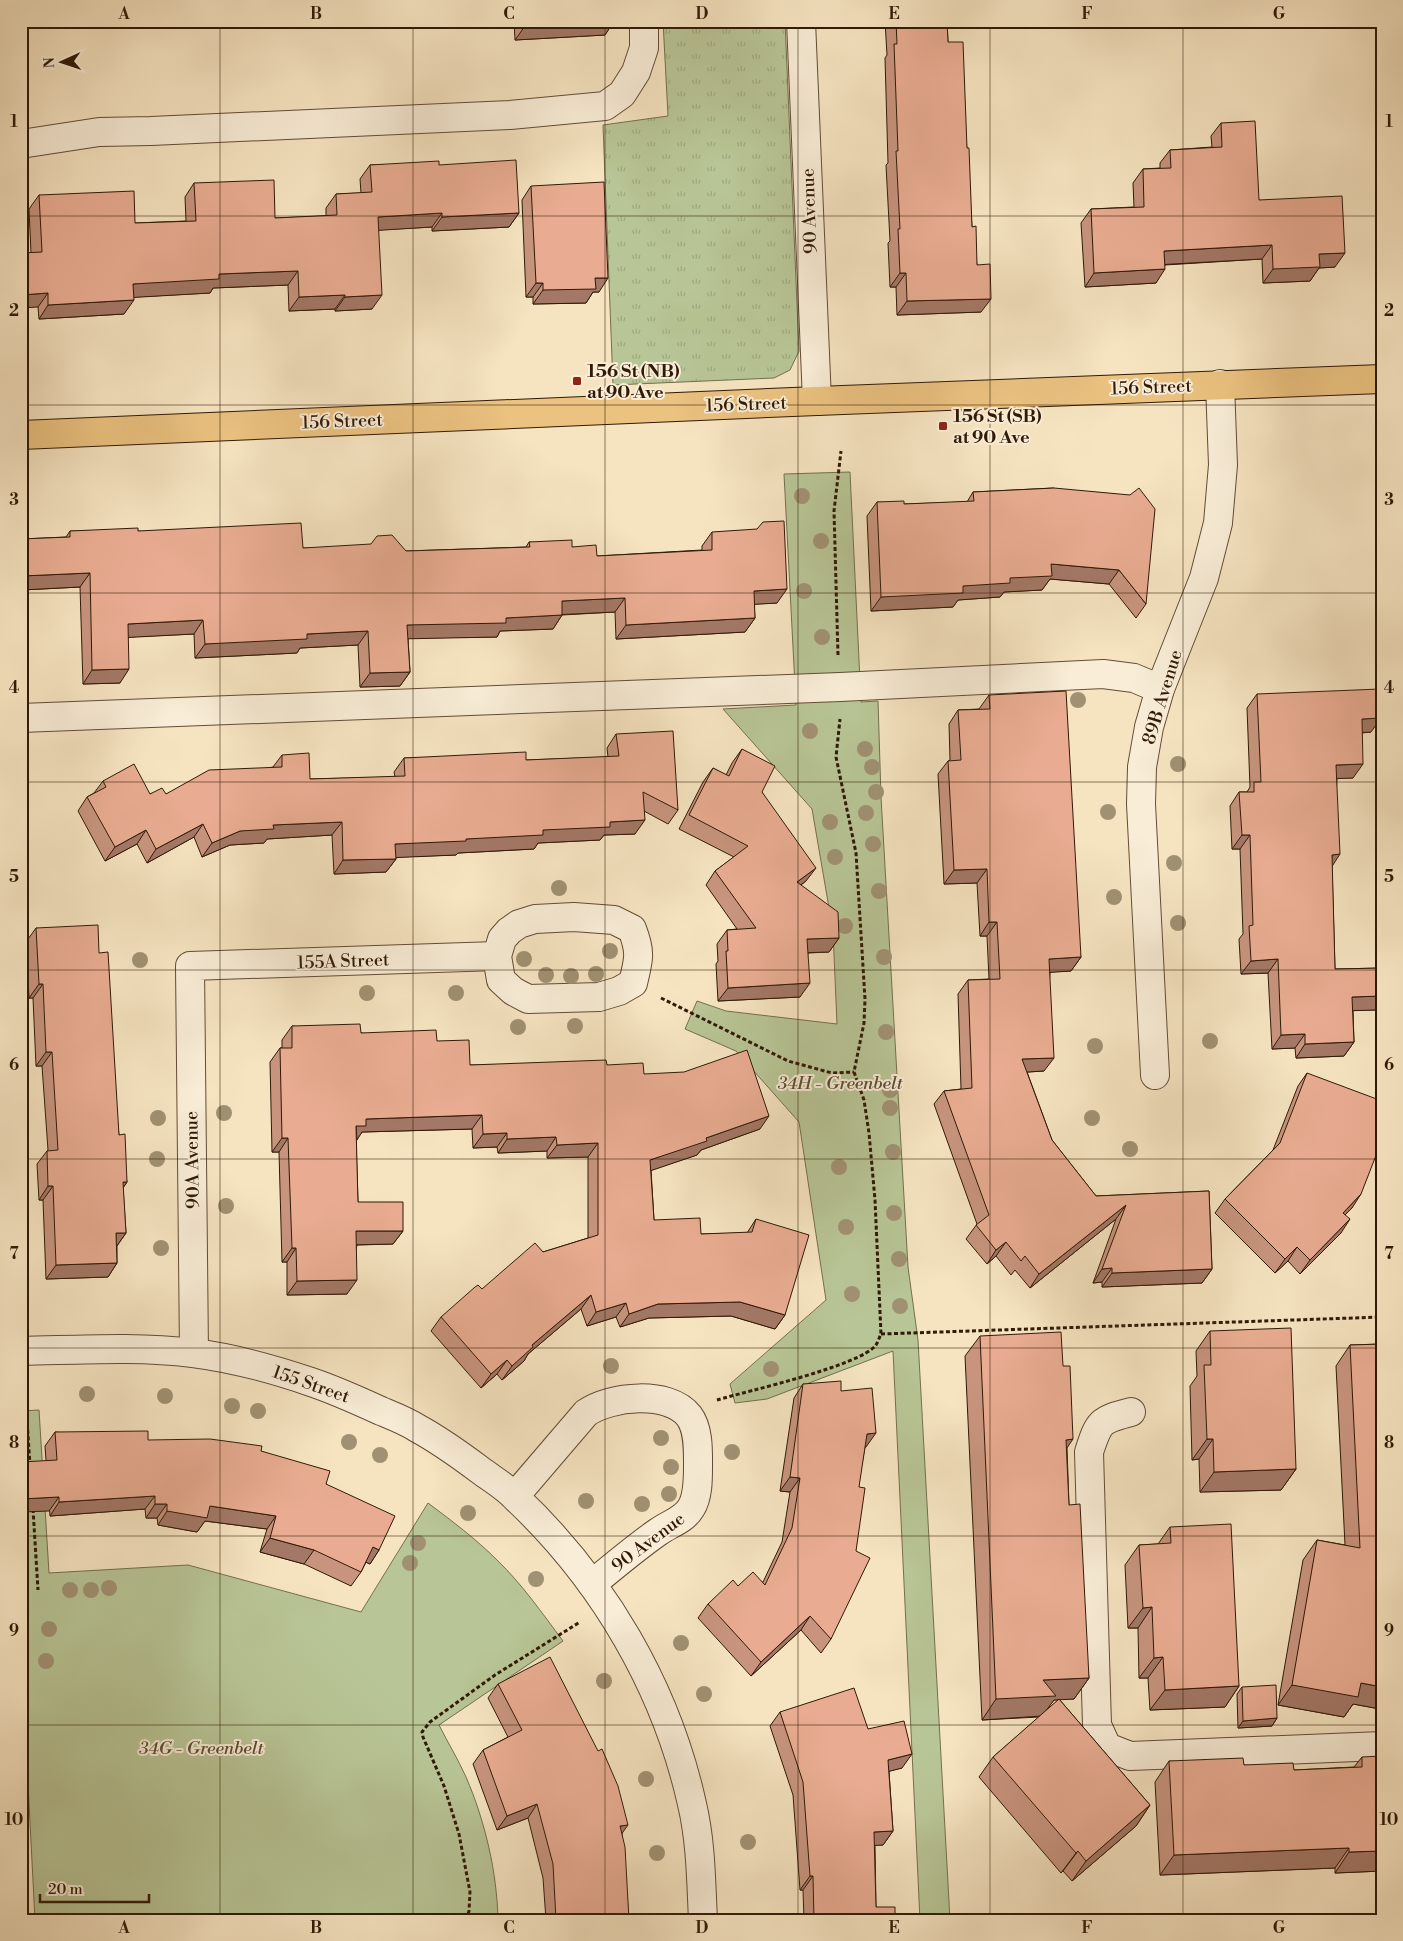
<svg xmlns="http://www.w3.org/2000/svg" width="1403" height="1941" viewBox="0 0 1403 1941" font-family="'Libre Bodoni',serif">
  <style>
    .grass { fill: url(#grass-tufts); stroke: #746f4e }
    .green { fill: #b8c596; stroke: #746f4e }
    .lines { fill: none; stroke-linecap: round; stroke-linejoin: round }
    .minor-casing { stroke: #624c35; stroke-width: 30 }
    .major-casing { stroke: #301906; stroke-width: 30 }
    .path { stroke: #301906; stroke-width: 3; stroke-dasharray: 4 2.5; stroke-linecap: butt }
    .minor { stroke: #f9edd7; stroke-width: 28 }
    .major { stroke: #ebc280; stroke-width: 28 }
    .tree { fill: #a09172 }
    .wall { fill: #c8947e; stroke: #301906; fill-rule: evenodd }
    .shaded-wall { fill: #a37866; stroke: #301906 }
    .building { fill: #e9ac92; stroke: #301906 }
    .grid { fill: none; stroke: #301906; stroke-width: 1; stroke-opacity: 0.55 }
    .poi-dot { fill: #8f2418; stroke: #f9edd7; stroke-width: 2 }
    .labels { text-anchor: middle; stroke-width: 4; stroke-linejoin: round; paint-order: stroke }
    .street-label { font-size: 18px; fill: #301906; stroke: #f9edd7 }
    .poi-label { font-size: 18px; font-weight: bold; fill: #301906; stroke: #f9edd7; text-anchor: start }
    .park-label { font-size: 18px; font-style: italic; fill: #594d31; stroke: #f9edd7 }
    .neatline { fill: none; stroke: #301906; stroke-width: 2 }
    .grid-label { font-size: 16px; text-anchor: middle; font-weight: bold; fill: #301906 }
  </style>
  <defs>
    <pattern id="grass-tufts" width="24" height="20" patternUnits="userSpaceOnUse" patternTransform="scale(1.25)"><rect width="24" height="20" fill="#b8c596"/><path d="M3 7l-1-3M5 7V3M7 7l1-3M15 17l-1-3M17 17v-4M19 17l1-3" fill="none" stroke="#9ea980"/></pattern>
  </defs>
  <rect width="100%" height="100%" fill="#f6e4c1"/>
  <filter id="stains"><feTurbulence type="fractalNoise" baseFrequency=".004" numOctaves="4"/><feColorMatrix values="0 0 0 0 .2 0 0 0 0 .09 0 0 0 0 .02 0 0 0 .5 -.17"/></filter>
  <radialGradient id="worn" r=".72"><stop offset=".6" stop-color="#630" stop-opacity="0"/><stop offset="1" stop-color="#630" stop-opacity=".3"/></radialGradient>
  <!-- grass -->
  <polygon class="grass" points="663,21 785,21 799,351 790,370 774,378 613,385 603,125 668,116"/>
  <!-- green -->
  <g class="green">
    <polygon points="850,472 861,702 878,701 881,797 908,1267 918,1340 950,1920 920,1920 893,1351 767,1399 735,1403 730,1384 826,1300 799,1122 736,1051 685,1029 697,1001 726,1011 837,1024 833,931 812,809 723,709 796,705 784,474"/>
    <path d="M39,1410L49,1573L188,1565L361,1612L428,1503C452,1521 476,1539 497,1560C522,1584 542,1613 563,1641L439,1725C448,1743 458,1759 466,1777C485,1821 497,1872 498,1920H35L21,1646V1411Z"/>
  </g>
  <g class="lines">
    <defs>
      <g id="minor">
        <polyline points="801,21 817,401"/>
        <polyline points="21,144 99,132 151,131 510,115 605,106 622,94 636,72 644,48 644,21"/>
        <polyline points="21,718 840,687 1103,674 1134,678 1160,689"/>
        <path d="M574,917L614,920L632,929C641,952 639,959 633,983L619,991L599,997L528,999L513,991L501,980L497,956L502,939L509,931L519,924L535,919Z"/>
        <polyline points="1155,1075 1141,804 1142,767 1149,727 1160,689 1204,578 1218,523 1223,465 1220,384"/>
        <path d="M21,1351C78,1350 137,1346 193,1353C233,1358 273,1369 311,1382C335,1390 357,1400 381,1411C393,1416 406,1421 417,1428C439,1440 460,1455 480,1470C492,1479 506,1487 516,1498C603,1580 666,1687 692,1804C701,1842 701,1881 703,1920"/>
        <polyline points="194,1353 190,966 497,956"/>
        <path d="M1131,1412C1100,1420 1099,1421 1089,1452L1097,1725L1107,1747L1130,1756L1382,1746"/>
        <path d="M515,1496L586,1413C610,1396 669,1390 689,1416C699,1429 698,1452 698,1467C698,1480 698,1497 691,1508C684,1520 669,1524 658,1532C635,1548 614,1566 592,1584"/>
      </g>
      <polyline id="major" points="21,435 817,401 1382,379"/>
    </defs>
    <!-- minor casing -->
    <use href="#minor" class="minor-casing"/>
    <!-- major casing -->
    <use href="#major" class="major-casing"/>
    <!-- path -->
    <g class="path">
      <polyline points="838,655 834,511 841,451"/>
      <polyline points="661,998 788,1061 832,1073 854,1072"/>
      <polyline points="881,1334 1382,1317"/>
      <polyline points="25,1391 30,1465"/>
      <path d="M717,1400C747,1391 860,1366 876,1345C878,1342 879,1338 881,1334L875,1200L869,1133L864,1100L854,1072L864,1023L865,999L856,853L836,757L840,719"/>
      <polyline points="33,1509 38,1590"/>
      <polyline points="466,1920 469,1911 470,1892 459,1834 444,1786 423,1737 422,1732 430,1722 495,1675 580,1622"/>
    </g>
    <!-- minor -->
    <use href="#minor" class="minor"/>
    <!-- major -->
    <use href="#major" class="major"/>
  </g>
  <!-- trees -->
  <g class="tree">
    <circle cx="802" cy="496" r="8"/>
    <circle cx="821" cy="541" r="8"/>
    <circle cx="804" cy="591" r="8"/>
    <circle cx="822" cy="637" r="8"/>
    <circle cx="1078" cy="700" r="8"/>
    <circle cx="810" cy="731" r="8"/>
    <circle cx="865" cy="749" r="8"/>
    <circle cx="1178" cy="764" r="8"/>
    <circle cx="872" cy="767" r="8"/>
    <circle cx="876" cy="792" r="8"/>
    <circle cx="1108" cy="812" r="8"/>
    <circle cx="866" cy="813" r="8"/>
    <circle cx="830" cy="822" r="8"/>
    <circle cx="873" cy="844" r="8"/>
    <circle cx="835" cy="857" r="8"/>
    <circle cx="1174" cy="863" r="8"/>
    <circle cx="559" cy="888" r="8"/>
    <circle cx="879" cy="891" r="8"/>
    <circle cx="1114" cy="897" r="8"/>
    <circle cx="1178" cy="923" r="8"/>
    <circle cx="845" cy="926" r="8"/>
    <circle cx="610" cy="951" r="8"/>
    <circle cx="884" cy="957" r="8"/>
    <circle cx="524" cy="959" r="8"/>
    <circle cx="140" cy="960" r="8"/>
    <circle cx="596" cy="974" r="8"/>
    <circle cx="546" cy="975" r="8"/>
    <circle cx="571" cy="976" r="8"/>
    <circle cx="367" cy="993" r="8"/>
    <circle cx="456" cy="993" r="8"/>
    <circle cx="575" cy="1026" r="8"/>
    <circle cx="518" cy="1027" r="8"/>
    <circle cx="886" cy="1032" r="8"/>
    <circle cx="1210" cy="1041" r="8"/>
    <circle cx="1095" cy="1046" r="8"/>
    <circle cx="890" cy="1090" r="8"/>
    <circle cx="890" cy="1108" r="8"/>
    <circle cx="224" cy="1113" r="8"/>
    <circle cx="158" cy="1118" r="8"/>
    <circle cx="1092" cy="1118" r="8"/>
    <circle cx="1130" cy="1149" r="8"/>
    <circle cx="893" cy="1152" r="8"/>
    <circle cx="157" cy="1159" r="8"/>
    <circle cx="839" cy="1167" r="8"/>
    <circle cx="226" cy="1206" r="8"/>
    <circle cx="894" cy="1213" r="8"/>
    <circle cx="846" cy="1227" r="8"/>
    <circle cx="161" cy="1248" r="8"/>
    <circle cx="899" cy="1259" r="8"/>
    <circle cx="852" cy="1294" r="8"/>
    <circle cx="900" cy="1306" r="8"/>
    <circle cx="611" cy="1366" r="8"/>
    <circle cx="771" cy="1369" r="8"/>
    <circle cx="87" cy="1394" r="8"/>
    <circle cx="165" cy="1396" r="8"/>
    <circle cx="232" cy="1406" r="8"/>
    <circle cx="258" cy="1411" r="8"/>
    <circle cx="661" cy="1438" r="8"/>
    <circle cx="349" cy="1442" r="8"/>
    <circle cx="732" cy="1452" r="8"/>
    <circle cx="380" cy="1455" r="8"/>
    <circle cx="671" cy="1467" r="8"/>
    <circle cx="669" cy="1494" r="8"/>
    <circle cx="586" cy="1501" r="8"/>
    <circle cx="642" cy="1504" r="8"/>
    <circle cx="468" cy="1513" r="8"/>
    <circle cx="418" cy="1543" r="8"/>
    <circle cx="410" cy="1563" r="8"/>
    <circle cx="536" cy="1579" r="8"/>
    <circle cx="109" cy="1588" r="8"/>
    <circle cx="70" cy="1590" r="8"/>
    <circle cx="91" cy="1590" r="8"/>
    <circle cx="49" cy="1629" r="8"/>
    <circle cx="681" cy="1643" r="8"/>
    <circle cx="46" cy="1661" r="8"/>
    <circle cx="604" cy="1681" r="8"/>
    <circle cx="704" cy="1694" r="8"/>
    <circle cx="646" cy="1779" r="8"/>
    <circle cx="748" cy="1842" r="8"/>
    <circle cx="657" cy="1853" r="8"/>
  </g>
  <!-- wall -->
  <g class="wall">
    <polygon points="514,21 614,21 605,35 515,40"/>
    <polygon points="885,21 947,21 948,42 967,148 972,227 977,265 981,312 897,315 896,287 890,287 888,243 890,241 886,165 888,163 885,58 887,55"/>
    <polygon points="1221,123 1259,200 1335,267 1319,268 1310,281 1263,283 1262,259 1165,265 1156,283 1085,287 1081,223 1091,209 1134,207 1133,183 1143,169 1160,168 1160,163 1170,150 1212,147 1211,136"/>
    <polygon points="370,165 439,165 519,213 509,227 432,231 432,227 378,230 372,309 335,311 335,309 289,311 288,285 213,288 210,293 134,297 124,314 39,319 38,307 31,253 29,209 39,195 135,223 186,221 185,197 194,183 275,218 326,216 326,208 336,194 361,193 360,179"/>
    <polygon points="531,186 599,292 593,292 586,303 533,304 533,297 526,297 522,200"/>
    <polygon points="1054,488 1146,604 1136,618 1109,584 1050,579 1042,590 1004,592 1000,597 958,600 953,607 871,611 867,516 877,502 904,504 967,502 973,492"/>
    <polygon points="70,531 138,531 303,548 406,551 526,547 529,542 572,547 597,556 702,550 702,546 712,532 777,603 754,604 755,618 745,632 616,639 615,612 562,615 553,629 500,631 497,637 408,638 410,672 400,686 360,687 358,645 300,648 297,653 195,658 194,634 128,637 120,683 83,684 80,587 23,590 21,539 66,537"/>
    <polygon points="1257,694 1371,732 1362,733 1353,778 1337,778 1332,866 1335,969 1382,968 1382,1002 1376,1010 1353,1010 1354,1042 1344,1056 1296,1058 1295,1048 1272,1049 1268,973 1241,974 1239,939 1243,934 1240,849 1232,849 1230,806 1239,792 1247,792 1250,787 1247,708"/>
    <polygon points="989,695 1081,957 1071,971 1050,972 1044,1071 1027,1072 1052,1140 1096,1196 1209,1191 1212,1269 1202,1283 1102,1287 1102,1282 1093,1283 1116,1219 1030,1288 1015,1270 1011,1275 996,1256 987,1264 966,1239 977,1224 934,1104 944,1091 961,1089 958,994 968,980 989,979 987,936 980,936 977,883 944,884 938,774 948,761 950,760 949,724 958,710 979,709"/>
    <polygon points="616,734 678,810 668,824 644,811 635,834 604,835 600,840 538,843 534,849 458,853 456,855 396,857 396,859 386,872 334,874 332,835 267,839 264,843 230,845 202,857 194,837 147,863 137,844 105,861 78,811 87,797 94,793 103,781 150,794 166,794 273,767 282,755 310,779 395,777 394,772 404,758 526,760 608,757 607,748"/>
    <polygon points="742,749 762,792 806,881 801,885 839,938 829,952 808,953 800,997 718,1001 716,964 718,961 717,944 727,930 737,929 706,885 715,871 734,857 679,829 703,782 713,768 726,775 732,763"/>
    <polygon points="36,928 99,953 119,1135 127,1182 123,1188 126,1233 117,1246 117,1263 108,1277 46,1279 43,1200 39,1200 37,1164 47,1151 48,1150 42,1066 36,1066 33,998 29,998 26,942"/>
    <polygon points="292,1026 361,1033 437,1041 470,1065 607,1065 644,1074 760,1129 701,1150 697,1155 651,1170 654,1220 701,1234 747,1233 756,1219 785,1315 775,1329 731,1316 649,1318 620,1327 616,1317 587,1326 581,1309 528,1354 524,1361 502,1380 497,1374 481,1388 431,1331 441,1317 482,1289 543,1252 588,1238 588,1157 547,1158 547,1151 498,1153 497,1147 473,1148 472,1129 362,1132 356,1140 358,1202 403,1231 393,1244 357,1245 347,1294 287,1295 287,1262 282,1262 279,1152 272,1152 270,1062 280,1048 282,1048 282,1040"/>
    <polygon points="1307,1073 1352,1208 1345,1214 1341,1233 1300,1274 1288,1261 1275,1273 1215,1213 1225,1199 1273,1150 1298,1086"/>
    <polygon points="1210,1331 1296,1469 1281,1490 1200,1492 1199,1459 1192,1460 1190,1386 1197,1376 1196,1351"/>
    <path d="M980,1336L1067,1448L1069,1505L1089,1678L1074,1699H1059L1150,1805L1136,1826L1072,1881L1063,1871L1061,1873L979,1777L993,1757L1039,1717L982,1720L965,1356ZM1054,1700H1059L1046,1710Z"/>
    <polygon points="1382,1344 1382,1706 1380,1709 1353,1704 1344,1717 1278,1705 1303,1560 1317,1540 1345,1545 1336,1366 1350,1345"/>
    <polygon points="803,1384 841,1391 866,1447 865,1447 831,1639 821,1653 801,1630 751,1676 698,1618 708,1604 738,1586 763,1582 782,1542 790,1492 780,1491 794,1398"/>
    <polygon points="55,1432 261,1451 326,1484 379,1550 370,1564 366,1562 361,1572 351,1586 304,1564 260,1552 267,1529 205,1521 197,1532 158,1525 157,1518 146,1518 145,1509 50,1516 45,1446"/>
    <polygon points="1170,1527 1239,1686 1225,1707 1150,1710 1148,1678 1139,1678 1138,1628 1128,1628 1125,1565 1139,1545 1158,1544"/>
    <polygon points="498,1684 622,1833 629,1920 546,1920 543,1878 528,1818 497,1830 473,1764 483,1750 508,1737 488,1698"/>
    <polygon points="1242,1687 1277,1718 1272,1726 1238,1728 1237,1694"/>
    <polygon points="780,1712 868,1729 902,1768 889,1771 893,1831 883,1845 875,1845 876,1907 895,1920 804,1920 803,1890 800,1890 793,1795 770,1726"/>
    <polygon points="1362,1757 1382,1871 1335,1873 1335,1868 1160,1875 1155,1782 1169,1761 1244,1765 1294,1770 1354,1767"/>
  </g>
  <!-- shaded-wall -->
  <g class="shaded-wall">
    <polygon points="21,21 43,21 40,25 21,25"/>
    <polygon points="614,21 605,35 515,40 525,26"/>
    <polygon points="442,213 432,227 368,231 378,217"/>
    <polygon points="519,213 509,227 432,231 442,217"/>
    <polygon points="1272,245 1262,259 1155,265 1164,251"/>
    <polygon points="1345,253 1335,267 1319,268 1310,281 1263,283 1273,269 1319,254"/>
    <polygon points="1165,269 1156,283 1085,287 1094,273"/>
    <polygon points="298,271 288,285 213,288 210,293 124,298 133,284 219,274"/>
    <polygon points="900,273 906,273 896,287 890,287"/>
    <polygon points="595,278 608,278 599,292 593,292 586,303 533,304 543,290"/>
    <polygon points="536,283 543,283 533,297 526,297"/>
    <polygon points="48,293 38,307 21,308 21,295"/>
    <polygon points="345,295 335,309 289,311 299,297"/>
    <polygon points="382,295 372,309 335,311 345,297"/>
    <polygon points="991,299 981,312 897,315 907,301"/>
    <polygon points="134,300 124,314 39,319 48,305"/>
    <polygon points="1051,564 1119,570 1109,584 1050,579 1042,590 1004,592 1000,597 958,600 953,607 871,611 881,597 963,586 1010,578"/>
    <polygon points="90,573 80,587 21,590 22,576"/>
    <polygon points="787,589 777,603 744,605 754,591"/>
    <polygon points="625,598 615,612 552,615 562,601"/>
    <polygon points="562,615 553,629 500,631 497,637 398,639 407,625 506,618"/>
    <polygon points="755,618 745,632 616,639 626,625"/>
    <polygon points="203,620 194,634 118,638 128,624"/>
    <polygon points="368,631 358,645 300,648 297,653 195,658 205,644 307,634"/>
    <polygon points="129,669 120,683 83,684 92,670"/>
    <polygon points="410,672 400,686 360,687 370,673"/>
    <polygon points="1381,718 1371,732 1352,733 1362,719"/>
    <polygon points="1363,764 1353,778 1327,779 1336,765"/>
    <polygon points="645,820 635,834 604,835 600,840 538,843 534,849 458,853 456,855 386,858 395,844 466,839 610,822"/>
    <polygon points="342,822 332,835 267,839 264,843 230,845 202,857 212,843 240,831 273,825"/>
    <polygon points="203,824 194,837 147,863 156,849"/>
    <polygon points="146,830 137,844 105,861 115,847"/>
    <polygon points="1242,835 1250,835 1240,849 1232,849"/>
    <polygon points="1340,854 1331,868 1332,855"/>
    <polygon points="396,859 386,872 334,874 343,860"/>
    <polygon points="816,868 806,881 787,895 797,882"/>
    <polygon points="987,869 977,883 944,884 954,870"/>
    <polygon points="989,922 997,922 987,936 980,936"/>
    <polygon points="839,938 829,952 797,953 807,939"/>
    <polygon points="1081,957 1071,971 1040,973 1049,959"/>
    <polygon points="1278,959 1268,973 1241,974 1251,961"/>
    <polygon points="810,983 800,997 718,1001 728,988"/>
    <polygon points="39,984 43,984 33,998 29,998"/>
    <polygon points="1382,996 1382,1002 1376,1010 1343,1011 1352,997"/>
    <polygon points="1305,1034 1295,1048 1272,1049 1281,1035"/>
    <polygon points="1354,1042 1344,1056 1296,1058 1305,1044"/>
    <polygon points="46,1052 52,1052 42,1066 36,1066"/>
    <polygon points="1054,1058 1044,1071 1012,1073 1022,1059"/>
    <polygon points="482,1115 472,1129 362,1132 357,1140 356,1126 366,1119"/>
    <polygon points="769,1116 760,1129 701,1150 697,1155 641,1174 650,1160 706,1138"/>
    <polygon points="507,1133 497,1147 473,1148 483,1134"/>
    <polygon points="556,1137 547,1151 498,1153 507,1139"/>
    <polygon points="282,1138 288,1138 279,1152 272,1152"/>
    <polygon points="598,1143 588,1157 547,1158 557,1145"/>
    <polygon points="123,1182 127,1182 117,1196"/>
    <polygon points="48,1186 53,1186 43,1200 39,1200"/>
    <polygon points="1361,1194 1352,1208 1334,1226 1343,1213"/>
    <polygon points="1126,1205 1116,1219 1030,1288 1039,1274"/>
    <polygon points="1350,1219 1341,1233 1300,1274 1310,1260"/>
    <polygon points="356,1231 403,1231 393,1244 347,1245"/>
    <polygon points="116,1233 126,1233 116,1247"/>
    <polygon points="1006,1242 996,1256 987,1264 996,1250"/>
    <polygon points="1297,1247 1288,1261 1275,1273 1285,1259"/>
    <polygon points="292,1248 296,1248 287,1262 282,1262"/>
    <polygon points="117,1263 108,1277 46,1279 56,1265"/>
    <polygon points="1112,1268 1102,1282 1093,1283 1102,1269"/>
    <polygon points="1212,1269 1202,1283 1102,1287 1112,1273"/>
    <polygon points="357,1280 347,1294 287,1295 297,1281"/>
    <polygon points="591,1295 581,1309 528,1354 524,1361 502,1380 512,1366 532,1345"/>
    <polygon points="740,1302 785,1315 775,1329 731,1316 649,1318 620,1327 629,1314 658,1304"/>
    <polygon points="626,1303 616,1317 587,1326 596,1312"/>
    <polygon points="507,1360 497,1374 481,1388 491,1374"/>
    <polygon points="876,1433 866,1447 857,1448 867,1434"/>
    <polygon points="1073,1439 1059,1460 1066,1440"/>
    <polygon points="1207,1439 1213,1439 1199,1459 1192,1460"/>
    <polygon points="1296,1469 1281,1490 1200,1492 1214,1472"/>
    <polygon points="790,1477 800,1478 790,1492 780,1491"/>
    <polygon points="155,1496 145,1509 50,1516 59,1502"/>
    <polygon points="59,1497 49,1511 21,1512 21,1499"/>
    <polygon points="155,1504 167,1504 157,1518 146,1518"/>
    <polygon points="210,1506 276,1516 267,1529 205,1521 197,1532 158,1525 167,1511"/>
    <polygon points="270,1538 314,1550 304,1564 260,1552"/>
    <polygon points="373,1547 379,1550 370,1564 363,1561"/>
    <polygon points="1152,1607 1138,1628 1128,1628 1143,1608"/>
    <polygon points="810,1616 801,1630 751,1676 761,1662"/>
    <polygon points="1163,1657 1148,1678 1139,1678 1154,1658"/>
    <polygon points="1089,1678 1074,1699 1054,1700 1042,1716 982,1720 996,1699 1043,1680"/>
    <polygon points="1361,1683 1382,1687 1382,1706 1380,1709 1353,1704 1344,1717 1278,1705 1292,1685"/>
    <polygon points="1239,1686 1225,1707 1150,1710 1165,1690"/>
    <polygon points="1277,1718 1272,1726 1238,1728 1243,1721"/>
    <polygon points="912,1754 902,1768 879,1774 888,1760"/>
    <polygon points="537,1804 528,1818 497,1830 507,1816"/>
    <polygon points="1150,1805 1136,1826 1072,1881 1086,1861"/>
    <polygon points="628,1825 618,1839 620,1826"/>
    <polygon points="893,1831 883,1845 864,1846 874,1832"/>
    <polygon points="1349,1848 1335,1868 1160,1875 1174,1855"/>
    <polygon points="1078,1851 1063,1871 1061,1873 1076,1853"/>
    <polygon points="1382,1851 1382,1871 1335,1873 1349,1852"/>
    <polygon points="810,1876 813,1876 803,1890 800,1890"/>
  </g>
  <!-- building -->
  <g class="building">
    <polygon points="525,21 614,21 525,26"/>
    <polygon points="896,21 947,21 948,42 963,42 967,148 969,148 972,227 976,226 977,265 990,264 991,299 907,301 906,273 900,273 898,229 900,229 896,151 898,151 894,44 897,44"/>
    <polygon points="1255,121 1259,200 1342,196 1345,253 1319,254 1320,267 1273,269 1272,245 1164,251 1165,269 1094,273 1091,209 1144,207 1143,169 1171,168 1170,150 1222,147 1221,123"/>
    <polygon points="516,160 519,213 442,217 442,213 378,217 382,295 345,297 345,295 299,297 298,271 219,274 219,279 133,284 134,300 48,305 48,293 21,295 21,253 42,252 39,195 134,191 135,223 196,221 194,183 274,180 275,218 337,215 336,194 372,192 370,165 439,161 439,165"/>
    <polygon points="604,182 608,278 595,278 596,289 543,290 543,283 536,283 531,186"/>
    <polygon points="1054,488 1130,495 1139,488 1155,509 1146,604 1119,570 1051,564 1052,576 1010,578 1010,583 963,586 963,593 881,597 877,502 904,501 904,504 974,501 973,492"/>
    <polygon points="784,521 787,589 754,591 755,618 626,625 625,598 562,601 562,615 506,618 506,623 407,625 410,672 370,673 368,631 307,634 307,639 205,644 203,620 128,624 129,669 92,670 90,573 22,576 24,632 21,632 21,539 70,537 70,531 138,528 138,531 301,523 303,548 371,544 377,536 392,535 406,551 530,547 529,542 572,540 572,547 596,545 597,556 712,550 712,532 757,529 763,522"/>
    <polygon points="1380,689 1381,718 1362,719 1363,764 1336,765 1340,854 1332,855 1335,969 1382,968 1382,996 1352,997 1354,1042 1305,1044 1305,1034 1281,1035 1278,959 1251,961 1249,926 1253,925 1250,835 1242,835 1239,792 1254,792 1254,782 1261,782 1257,694"/>
    <polygon points="1066,691 1081,957 1049,959 1054,1058 1022,1059 1052,1140 1096,1196 1209,1191 1212,1269 1112,1273 1112,1268 1102,1269 1126,1205 1039,1274 1025,1256 1021,1261 1006,1242 996,1250 976,1225 989,1215 944,1091 972,1088 968,980 1000,979 997,922 989,922 987,869 954,870 948,761 961,760 958,710 990,709 989,695"/>
    <polygon points="673,731 678,810 643,792 645,820 610,822 610,827 543,830 543,835 466,839 466,841 395,844 396,859 343,860 342,822 273,825 274,829 240,831 212,843 203,824 156,849 146,830 115,847 87,797 106,787 103,781 134,764 150,794 162,788 166,794 209,770 282,767 282,755 309,753 310,779 405,776 404,758 526,752 526,760 619,756 616,734"/>
    <polygon points="742,749 775,766 762,792 816,868 797,882 838,912 839,938 807,939 810,983 728,988 726,951 728,951 727,930 756,928 715,871 748,846 689,815 713,768 729,776"/>
    <polygon points="98,925 99,953 108,952 119,1135 125,1134 127,1182 123,1182 126,1233 116,1233 117,1263 56,1265 53,1186 48,1186 47,1151 58,1150 52,1052 46,1052 43,984 39,984 36,928"/>
    <polygon points="360,1024 361,1033 436,1030 437,1041 469,1040 470,1065 606,1060 607,1065 643,1063 644,1074 684,1072 747,1050 769,1116 706,1138 707,1141 650,1160 654,1220 700,1218 701,1234 752,1232 756,1219 809,1235 785,1315 740,1302 658,1304 629,1314 626,1303 596,1312 591,1295 532,1345 533,1347 512,1366 507,1360 491,1374 441,1317 475,1287 478,1285 482,1289 535,1243 543,1252 598,1235 598,1143 557,1145 556,1137 507,1139 507,1133 483,1134 482,1115 366,1119 366,1126 356,1126 358,1202 403,1202 403,1231 356,1231 357,1280 297,1281 296,1248 292,1248 288,1138 282,1138 280,1048 292,1048 292,1026"/>
    <polygon points="1307,1073 1382,1101 1382,1140 1361,1194 1343,1213 1350,1219 1310,1260 1297,1247 1285,1259 1225,1199 1280,1143"/>
    <polygon points="1291,1328 1296,1469 1214,1472 1213,1439 1207,1439 1204,1365 1211,1365 1210,1331"/>
    <polygon points="1061,1332 1063,1366 1070,1366 1073,1439 1066,1440 1069,1505 1080,1504 1089,1678 1043,1680 1056,1696 996,1699 980,1336"/>
    <polygon points="1382,1344 1382,1687 1361,1683 1358,1697 1292,1685 1317,1540 1360,1548 1350,1345"/>
    <polygon points="841,1381 841,1391 872,1388 876,1433 867,1434 859,1487 865,1488 856,1551 870,1558 831,1639 810,1616 761,1662 708,1604 733,1580 738,1586 753,1572 765,1585 792,1528 800,1478 790,1477 803,1384"/>
    <polygon points="148,1431 148,1440 210,1439 262,1446 261,1451 330,1471 326,1484 395,1516 379,1550 373,1547 361,1572 314,1550 270,1538 276,1516 210,1506 207,1518 167,1511 167,1504 155,1504 155,1496 59,1502 59,1497 21,1499 21,1462 57,1460 55,1432"/>
    <polygon points="1231,1524 1239,1686 1165,1690 1163,1657 1154,1658 1152,1607 1143,1608 1139,1545 1171,1543 1170,1527"/>
    <polygon points="550,1657 598,1751 602,1749 618,1786 628,1825 620,1826 625,1847 629,1920 556,1920 553,1864 537,1804 507,1816 483,1750 522,1730 498,1684"/>
    <polygon points="1276,1685 1277,1718 1243,1721 1242,1687"/>
    <polygon points="854,1688 868,1729 904,1721 912,1754 888,1760 893,1831 874,1832 876,1907 895,1907 895,1920 814,1920 813,1876 810,1876 803,1782 780,1712"/>
    <polygon points="1059,1699 1150,1805 1086,1861 1078,1851 1076,1853 993,1757"/>
    <polygon points="1382,1756 1382,1851 1349,1852 1349,1848 1174,1855 1169,1761 1243,1758 1244,1765 1293,1763 1294,1770 1362,1767 1362,1757"/>
    <polygon points="35,1914 36,1920 21,1920 21,1915"/>
  </g>
  <!-- grid -->
  <path class="grid" d="M220,21V1920M413,21V1920M605,21V1920M798,21V1920M990,21V1920M1183,21V1920M21,216H1382M21,405H1382M21,593H1382M21,782H1382M21,970H1382M21,1159H1382M21,1348H1382M21,1536H1382M21,1725H1382"/>
  <!-- markers -->
  <g class="poi-dot">
    <rect x="572" y="376" width="10" height="10" rx="2.5"/>
    <rect x="938" y="421" width="10" height="10" rx="2.5"/>
  </g>
  <g class="labels">
    <!-- street labels -->
    <g class="street-label">
      <text transform="translate(809 211) rotate(-92)" y="6">90 Avenue</text>
      <text transform="translate(1151 387) rotate(-2)" y="6">156 Street</text>
      <text transform="translate(746 404) rotate(-2)" y="6">156 Street</text>
      <text transform="translate(342 421) rotate(-2)" y="6">156 Street</text>
      <text transform="translate(1162 697) rotate(-73)" y="6">89B Avenue</text>
      <text transform="translate(343 961) rotate(-2)" y="6">155A Street</text>
      <text transform="translate(192 1160) rotate(-91)" y="6">90A Avenue</text>
      <text transform="translate(311 1384) rotate(19)" y="6">155 Street</text>
      <text transform="translate(648 1542) rotate(-37)" y="6">90 Avenue</text>
    </g>
    <!-- poi labels -->
    <g class="poi-label">
      <text x="587" y="377">156 St (NB)<tspan x="587" dy="21">at 90 Ave</tspan></text>
      <text x="953" y="422">156 St (SB)<tspan x="953" dy="21">at 90 Ave</tspan></text>
    </g>
    <!-- park labels -->
    <g class="park-label">
      <text x="840" y="1089">34H - Greenbelt</text>
      <text x="201" y="1754">34G - Greenbelt</text>
    </g>
  </g>
  <!-- margin -->
  <rect width="1403" height="1941" fill="none" stroke="#f6e4c1" stroke-width="55"/>
  <!-- north arrow -->
  <g transform="translate(62 62) rotate(267)" stroke="#f9edd7" stroke-width="4" paint-order="stroke">
  <path d="M0-4L9 19L0 12L-9 19Z" fill="#301906"/>
  <text y="-8" font-size="14" font-weight="bold" text-anchor="middle" fill="#301906">N</text>
  </g>
  <!-- scale -->
  <path d="M40 1894v8h109v-8" fill="none" stroke="#301906" stroke-width="2.5"/>
  <text x="48" y="1894" font-size="15" fill="#301906" stroke="#f9edd7" stroke-width="4" paint-order="stroke">20 m</text>
  <rect x="28" y="28" width="1348" height="1886" class="neatline"/>
  <g class="grid-label">
    <text x="124" y="19">A</text>
    <text x="316" y="19">B</text>
    <text x="509" y="19">C</text>
    <text x="702" y="19">D</text>
    <text x="894" y="19">E</text>
    <text x="1087" y="19">F</text>
    <text x="1279" y="19">G</text>
    <text x="14" y="127">1</text>
    <text x="1389" y="127">1</text>
    <text x="14" y="316">2</text>
    <text x="1389" y="316">2</text>
    <text x="14" y="505">3</text>
    <text x="1389" y="505">3</text>
    <text x="14" y="693">4</text>
    <text x="1389" y="693">4</text>
    <text x="14" y="882">5</text>
    <text x="1389" y="882">5</text>
    <text x="14" y="1070">6</text>
    <text x="1389" y="1070">6</text>
    <text x="14" y="1259">7</text>
    <text x="1389" y="1259">7</text>
    <text x="14" y="1448">8</text>
    <text x="1389" y="1448">8</text>
    <text x="14" y="1636">9</text>
    <text x="1389" y="1636">9</text>
    <text x="14" y="1825">10</text>
    <text x="1389" y="1825">10</text>
    <text x="124" y="1933">A</text>
    <text x="316" y="1933">B</text>
    <text x="509" y="1933">C</text>
    <text x="702" y="1933">D</text>
    <text x="894" y="1933">E</text>
    <text x="1087" y="1933">F</text>
    <text x="1279" y="1933">G</text>
  </g>
  <rect width="100%" height="100%" filter="url(#stains)"/>
  <rect width="100%" height="100%" fill="url(#worn)"/>
</svg>
